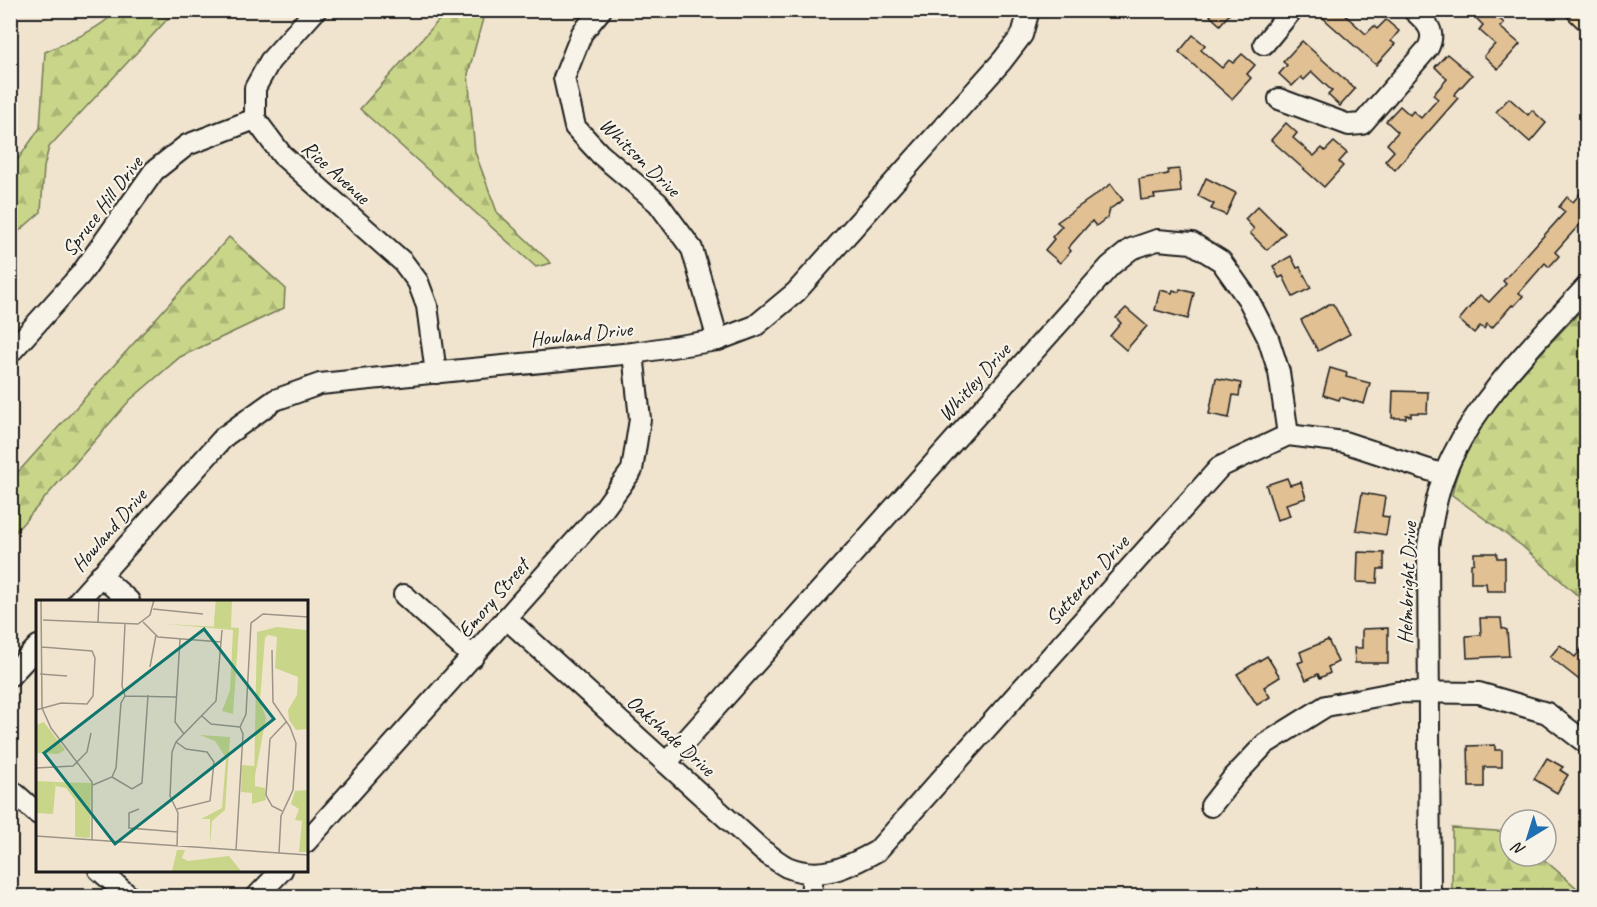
<svg xmlns="http://www.w3.org/2000/svg" width="1597" height="907" viewBox="0 0 1597 907" font-family="Caveat,sans-serif">
  <style>
    .forest { fill: url(#forest-firs); stroke: #727953; stroke-width: 1.5 }
    .building { fill: #e1c094; stroke: #1c1c1c; stroke-width: 1.5 }
    .lines { fill: none; stroke-linecap: round; stroke-linejoin: round }
    .minor-casing { stroke: #1c1c1c; stroke-width: 24 }
    .major-casing { stroke: #1c1c1c; stroke-width: 30 }
    .minor { stroke: #f7f3e8; stroke-width: 20 }
    .major { stroke: #fbddab; stroke-width: 26 }
    .labels { text-anchor: middle; stroke-width: 4.5; stroke-linejoin: round; paint-order: stroke }
    .street-label { font-size: 21px; fill: #1c1c1c; stroke: #f7f3e8 }
    .inset-road { fill: none; stroke: #9b9487; stroke-width: 1.5 }
    .view { fill: #0f766e; fill-opacity: 0.15; stroke: #0f766e; stroke-width: 3 }
    .inset-edge { fill: none; stroke: #1c1c1c; stroke-width: 3 }
  </style>
  <defs>
    <pattern id="forest-firs" width="22" height="20" patternUnits="userSpaceOnUse" patternTransform="scale(1.5)"><rect width="22" height="20" fill="#c9d68a"/><path d="M5 1l3.5 6h-7zM16 11l3.5 6h-7z" fill="#acb776"/></pattern>
  </defs>
  <rect width="100%" height="100%" fill="#f0e4cf"/>
  <filter id="ink" filterUnits="userSpaceOnUse"><feTurbulence type="fractalNoise" baseFrequency=".0167" numOctaves="2"/><feDisplacementMap in="SourceGraphic" scale="12" xChannelSelector="R" yChannelSelector="G"/><feConvolveMatrix kernelMatrix="1 2 1 2 8 2 1 2 1" color-interpolation-filters="sRGB"/></filter>
  <g filter="url(#ink)">
    <!-- forest -->
    <g class="forest">
      <path d="M117,11H175L49,147L44,167L41,212L11,238V169L40,128L45,52C72,40 96,31 117,11Z"/>
      <polygon points="447,11 485,11 468,74 475,152 497,212 551,263 536,267 360,109"/>
      <polygon points="229,237 285,288 284,308 180,357 130,400 11,537 11,480"/>
      <path d="M1586,305V603L1522,546L1452,495C1463,426 1540,356 1586,305Z"/>
      <polygon points="1452,828 1510,832 1510,856 1540,856 1586,896 1452,896"/>
    </g>
    <!-- building -->
    <g class="building">
      <polygon points="1216,10 1233,10 1220,25 1210,16"/>
      <polygon points="1330,10 1350,10 1346,16 1366,34 1374,26 1377,29 1386,20 1399,31 1391,41 1395,44 1376,65 1323,18"/>
      <polygon points="1468,10 1490,10 1504,23 1500,27 1520,44 1498,69 1484,56 1495,44 1479,30 1483,25"/>
      <polygon points="1193,35 1205,45 1201,50 1222,68 1229,60 1233,63 1242,54 1255,65 1247,74 1251,78 1232,99 1179,52"/>
      <polygon points="1302,41 1355,89 1340,106 1328,95 1332,91 1312,72 1304,80 1301,77 1292,86 1279,74 1287,65 1283,62"/>
      <polygon points="1447,54 1472,75 1454,95 1458,98 1395,170 1385,161 1394,151 1387,144 1398,132 1386,121 1400,106 1410,115 1413,111 1421,118 1438,99 1433,95 1447,79 1435,67"/>
      <polygon points="1509,98 1528,115 1532,110 1546,123 1530,142 1496,112"/>
      <polygon points="1286,123 1297,133 1293,138 1314,156 1322,148 1325,151 1334,142 1347,153 1339,162 1343,166 1324,187 1271,140"/>
      <polygon points="1179,169 1181,192 1154,195 1155,198 1141,200 1139,179 1168,174 1168,170"/>
      <polygon points="1206,178 1236,193 1226,215 1211,209 1214,204 1198,196"/>
      <polygon points="1111,184 1123,200 1110,209 1108,217 1096,226 1092,221 1068,248 1071,251 1060,263 1045,250 1054,239 1052,237 1062,226 1057,222"/>
      <polygon points="1587,186 1587,229 1580,224 1555,252 1559,256 1549,267 1545,263 1519,293 1523,296 1514,306 1512,305 1492,328 1487,324 1484,329 1480,326 1474,333 1459,320 1480,295 1489,302 1506,284 1503,281 1513,270 1565,212 1559,207 1567,197 1573,202"/>
      <polygon points="1258,206 1285,233 1267,250 1250,233 1254,229 1245,219"/>
      <polygon points="1291,256 1297,268 1300,267 1311,288 1293,297 1283,276 1279,278 1273,266"/>
      <polygon points="1180,289 1194,293 1188,319 1155,310 1160,290 1172,293 1173,290 1179,292"/>
      <polygon points="1329,304 1333,304 1350,334 1318,351 1301,320"/>
      <polygon points="1126,308 1147,326 1126,350 1110,336 1121,323 1116,318"/>
      <polygon points="1330,368 1347,373 1346,377 1370,383 1364,404 1340,397 1339,400 1323,395"/>
      <polygon points="1216,378 1241,383 1239,396 1233,395 1229,418 1209,414"/>
      <polygon points="1393,391 1428,392 1427,413 1411,413 1411,416 1406,415 1406,418 1392,418"/>
      <polygon points="1287,478 1290,485 1301,482 1306,498 1286,504 1290,516 1277,520 1266,485"/>
      <polygon points="1362,493 1385,497 1382,516 1389,517 1386,535 1356,530"/>
      <polygon points="1358,552 1384,553 1384,569 1378,569 1377,583 1357,582"/>
      <polygon points="1474,553 1497,553 1497,558 1505,558 1505,591 1487,591 1486,583 1471,583 1471,564 1474,563"/>
      <polygon points="1480,618 1501,618 1502,628 1507,630 1509,656 1467,658 1466,636 1481,635"/>
      <polygon points="1388,628 1388,663 1355,663 1354,648 1362,648 1362,629"/>
      <polygon points="1328,640 1338,662 1328,667 1330,673 1320,678 1318,674 1306,680 1298,663 1303,661 1300,652"/>
      <polygon points="1587,642 1587,686 1550,657 1560,645 1575,657"/>
      <polygon points="1267,656 1280,677 1264,687 1270,697 1257,705 1237,674"/>
      <polygon points="1495,745 1495,750 1502,750 1502,767 1484,767 1484,787 1469,787 1468,746"/>
      <polygon points="1547,758 1563,767 1560,770 1568,775 1557,793 1534,779"/>
    </g>
    <g class="lines">
      <defs>
        <g id="minor">
          <polyline points="316,10 270,61 255,88 255,119 282,155 403,262 418,282 427,306 436,373"/>
          <polyline points="601,10 582,33 564,78 575,127 600,154 658,203 692,249 718,340"/>
          <polyline points="1264,44 1292,10"/>
          <path d="M1279,99L1349,125L1362,124L1428,48C1437,31 1426,22 1413,10"/>
          <polyline points="10,353 81,274 154,171 187,145 255,119"/>
          <polyline points="100,575 129,601"/>
          <polyline points="404,595 473,657"/>
          <polyline points="78,601 225,436 275,400 320,384 633,353 718,340 755,326 796,292 1002,61 1022,35 1029,10"/>
          <path d="M506,618L763,851C771,856 779,863 787,867C821,881 848,867 877,851L1220,467L1288,435L1344,442L1444,475"/>
          <polyline points="10,676 38,646"/>
          <polyline points="666,763 1110,266 1131,249 1157,240 1192,243 1221,261 1248,299 1268,338 1279,372 1288,435"/>
          <polyline points="10,789 38,814"/>
          <polyline points="1211,806 1233,778 1265,744 1326,706 1398,692 1479,693 1547,713 1586,743"/>
          <polyline points="306,842 603,510 632,470 640,419 633,353"/>
          <polyline points="99,870 129,896"/>
          <polyline points="257,896 282,870"/>
          <polyline points="811,896 813,873"/>
          <path d="M1430,896L1428,546C1433,515 1438,485 1452,457C1484,391 1538,340 1586,287"/>
        </g>
        <polyline id="major" points="1580,10 1586,16"/>
      </defs>
      <!-- minor casing -->
      <use href="#minor" class="minor-casing"/>
      <!-- major casing -->
      <use href="#major" class="major-casing"/>
      <!-- minor -->
      <use href="#minor" class="minor"/>
      <!-- major -->
      <use href="#major" class="major"/>
    </g>
  </g>
  <g class="labels">
    <!-- street labels -->
    <g class="street-label">
      <text transform="translate(640 157) rotate(44)" y="7">Whitson Drive</text>
      <text transform="translate(336 172) rotate(42)" y="7">Rice Avenue</text>
      <text transform="translate(102 206) rotate(-53)" y="7">Spruce Hill Drive</text>
      <text transform="translate(581 334) rotate(-6)" y="7">Howland Drive</text>
      <text transform="translate(974 382) rotate(-48)" y="7">Whitley Drive</text>
      <text transform="translate(109 530) rotate(-49)" y="7">Howland Drive</text>
      <text transform="translate(1087 580) rotate(-48)" y="7">Sutterton Drive</text>
      <text transform="translate(1407 583) rotate(-88)" y="7">Helmbright Drive</text>
      <text transform="translate(493 598) rotate(-49)" y="7">Emory Street</text>
      <text transform="translate(671 735) rotate(42)" y="7">Oakshade Drive</text>
    </g>
  </g>
  <!-- overview -->
  <g transform="translate(36 600)">
    <rect width="272" height="272" fill="#f0e4cf"/>
    <path d="M180,0H196L195,28L178,27ZM206,165L219,166V186L229,188L230,200L216,204V193L205,192ZM0,181L20,182L17,214L0,213ZM271,184V252H263L266,221L259,220L263,209L255,204L259,191L271,190Z" fill="#c9d68a"/>
    <path d="M180,0H189L187,22H178ZM129,24L203,28L197,114L186,111L194,90L197,30ZM241,27L271,30V129L260,130L253,120L252,110L261,95L262,77L239,68L241,37L232,35L229,38L224,101L230,118L218,181L221,32ZM8,122L29,150L22,154L0,153V125ZM164,135L194,137L189,210L176,221L174,245V219H165L186,208L190,158L179,141ZM20,182L55,183L54,238L39,237V200L30,188L20,186ZM141,250H149L146,258L152,261L193,256L205,271H136Z" fill="#c9d68a"/>
    <path class="inset-road" d="M5,0L6,108L15,128L56,182V240M117,9L167,14M7,20L102,24L114,15L118,0M62,22L63,0M107,22L122,37L185,42M144,39L139,122L148,134M236,50L237,102L254,127L260,143L257,190L245,216L243,253M114,67L120,35M4,74L31,76M89,96L86,86L89,24M89,96L140,97M0,110L25,103L51,104L57,96L59,58L56,51L6,47M166,116L175,124L204,127M204,127L210,114L215,23L227,14L272,17M140,142L150,149L171,152L178,162L174,201L141,209M0,168L37,166L51,152L55,133M76,177L96,189L106,183L112,95M57,185L76,177L80,168L85,103L89,96M103,209L93,213V228L142,232M246,211L236,206L230,195L234,139L251,121M0,236L272,255M141,246L142,213L134,196L136,152L140,142L180,101L186,30M200,250L207,134L204,127"/>
    <path class="view" d="M168,29L238,119L79,244L8,153Z"/>
    <rect width="272" height="272" class="inset-edge"/>
  </g>
  <!-- margin -->
  <rect width="1597" height="907" fill="none" stroke="#f7f3e8" stroke-width="36"/>
  <rect x="18" y="18" width="1561" height="871" fill="none" stroke="#1c1c1c" stroke-width="2" filter="url(#ink)"/>
  <!-- north arrow -->
  <g transform="translate(1528 838) rotate(218)"><circle r="28" fill="#f7f3e8" stroke="#9f9d96" stroke-width="1.5"/>
  <path d="M0-4.5L10 22L0 15L-10 22Z" fill="#1f6fb2"/>
  <text y="-9" font-size="16" font-weight="bold" text-anchor="middle" fill="#1c1c1c">N</text>
  </g>
</svg>
